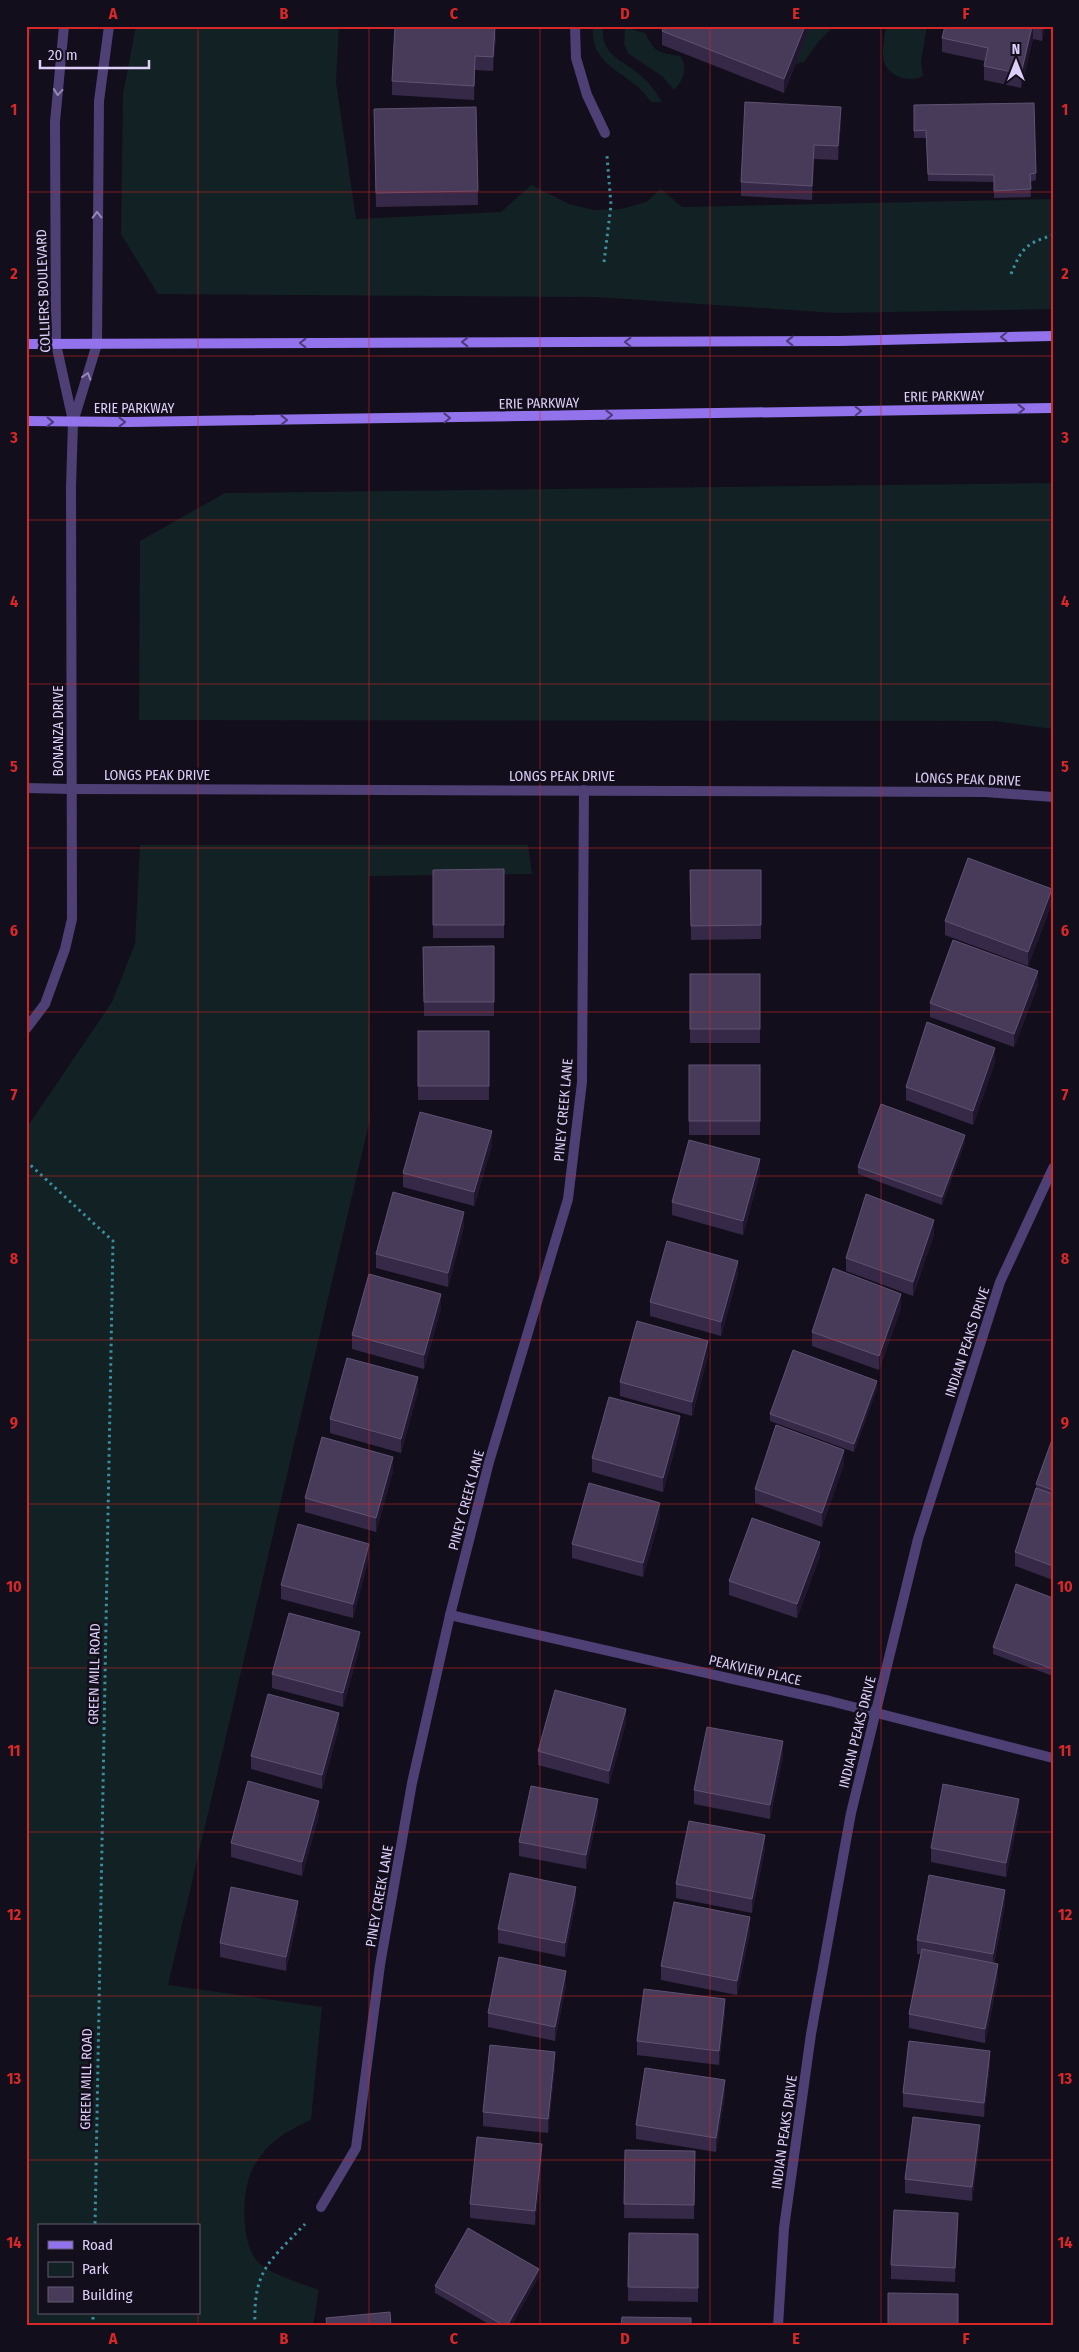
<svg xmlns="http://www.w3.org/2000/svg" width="1079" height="2352" viewBox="0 0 1079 2352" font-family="'Fira Sans Condensed',sans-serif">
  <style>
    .green { fill: #122124; fill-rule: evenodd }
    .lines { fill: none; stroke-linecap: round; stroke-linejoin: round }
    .path { stroke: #3d8e9f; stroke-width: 3; stroke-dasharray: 2.5 4; stroke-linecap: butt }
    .service { stroke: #4e3f74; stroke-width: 10 }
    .minor { stroke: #4e3f74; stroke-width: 10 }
    .tertiary { stroke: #4e3f74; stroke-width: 10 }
    .secondary { stroke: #9273eb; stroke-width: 10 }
    .wall { fill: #362947 }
    .shaded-wall { fill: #20172e }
    .building { fill: #483b5a; stroke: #5f5273 }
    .oneway { stroke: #9687b6 }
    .oneway2 { stroke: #4c3b79 }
    .grid { fill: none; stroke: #d62828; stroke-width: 1; stroke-opacity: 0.55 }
    .labels { text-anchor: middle; stroke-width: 5; stroke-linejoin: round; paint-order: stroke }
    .street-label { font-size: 14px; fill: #ddcff8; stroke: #130e1b }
    .neatline { fill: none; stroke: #d62828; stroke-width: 2 }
    .grid-label { font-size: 16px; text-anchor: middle; font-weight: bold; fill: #d62828 }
  </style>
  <rect width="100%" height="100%" fill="#130e1b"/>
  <!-- green -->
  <g class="green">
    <polygon points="26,26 32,26 28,43 26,114"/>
    <polygon points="136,26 339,26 336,82 356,219 501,212 531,185 569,204 594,210 621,209 646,202 661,189 682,207 1053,199 1053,309 835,313 597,297 158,294 121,234 123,94"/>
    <path d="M593,26H603C600,56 622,59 640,75C650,83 656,92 662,102H651C633,72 589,69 593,26Z"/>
    <polygon points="779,26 834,26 819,41 804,62 786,67"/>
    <path d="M886,26H927L921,62L923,76C910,83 889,77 884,62C881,52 885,36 886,26Z"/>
    <path d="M625,27L645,33C656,54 658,52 680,56C688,68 684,80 674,90L662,76L629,54L624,44Z"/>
    <polygon points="1053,483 1053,729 994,721 139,720 140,541 225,493"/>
    <path d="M140,845H528L532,874L369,876L370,1119L168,1985L322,2007L311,2120C295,2127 282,2134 269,2146C262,2153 253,2166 250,2175C242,2196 241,2242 257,2261C268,2274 303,2284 319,2290L313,2326H26V1129L112,1002L135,944ZM39,2226H199V2313H39Z"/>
  </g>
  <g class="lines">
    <!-- path -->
    <g class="path">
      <polyline points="604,262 611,205 607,156"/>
      <path d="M1011,274C1022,248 1025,244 1053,235"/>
      <polyline points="26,1161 113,1241 95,2226"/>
      <polyline points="93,2326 93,2313"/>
      <path d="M255,2326C253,2270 269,2262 305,2224"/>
    </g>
    <!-- service -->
    <polyline class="service" points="26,788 71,789"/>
    <!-- minor -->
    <g class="minor">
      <polyline points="575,26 576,58 587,95 605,133"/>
      <polyline points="71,789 985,792 1053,797"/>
      <polyline points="26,1029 45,1004 65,949 72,919 71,487 73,422"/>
      <polyline points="450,1615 830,1701 1053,1758"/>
      <polyline points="321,2207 356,2148 380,1965 412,1783 450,1615 489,1462 568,1199 582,1082 584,790"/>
      <polyline points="778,2326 784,2228 811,2034 851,1813 918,1539 1000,1282 1053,1168"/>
    </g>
    <!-- tertiary -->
    <g class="tertiary">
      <polyline points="64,26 55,122 56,344 73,421"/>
      <polyline points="73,422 97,344 99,101 109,26"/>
    </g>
    <!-- secondary -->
    <g class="secondary">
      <polyline points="26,344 839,341 1053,336"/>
      <polyline points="26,421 128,422 1053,408"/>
    </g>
  </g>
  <!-- wall -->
  <g class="wall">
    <polygon points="664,26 811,26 784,93 662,45 662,31"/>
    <polygon points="945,26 1045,26 1042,41 1033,39 1021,88 984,80 984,66 985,61 942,52 942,38"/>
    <polygon points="496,35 493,71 475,70 474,100 392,95 392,81"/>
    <polygon points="914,105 1036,173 1036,180 1030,182 1031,197 994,198 994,182 928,181 926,138 914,138"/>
    <polygon points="476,107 478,205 376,207 374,123"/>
    <polygon points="841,121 838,160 814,159 812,200 741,196 741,182"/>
    <polygon points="504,869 504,938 433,938 433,870"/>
    <polygon points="690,870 761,870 761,939 691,940"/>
    <polygon points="1052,903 1028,966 945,935 945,921"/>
    <polygon points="494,946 494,1016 424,1016 423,947"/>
    <rect x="690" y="974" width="70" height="69"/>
    <polygon points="1038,985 1014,1047 930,1017 930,1003"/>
    <rect x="418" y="1031" width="71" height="69"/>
    <polygon points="995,1062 973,1125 906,1100 906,1087"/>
    <rect x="689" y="1065" width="71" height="70"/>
    <polygon points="965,1142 942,1205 858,1174 858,1167"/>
    <polygon points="492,1145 474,1206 403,1187 403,1173"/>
    <polygon points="760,1173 743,1235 672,1215 672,1202"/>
    <polygon points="464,1226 448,1287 376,1268 376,1254"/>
    <polygon points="934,1234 913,1296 846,1271 846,1258"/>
    <polygon points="738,1274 721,1336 650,1316 650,1302"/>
    <polygon points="441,1308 424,1369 352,1349 352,1335"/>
    <polygon points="901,1308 879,1370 812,1346 812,1332"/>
    <polygon points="708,1355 692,1416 620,1396 620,1382"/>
    <polygon points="877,1388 854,1452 770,1421 770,1414"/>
    <polygon points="418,1391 401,1453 330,1433 330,1419"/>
    <polygon points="680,1430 663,1492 592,1472 592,1458"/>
    <polygon points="1053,1437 1053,1580 1015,1566 1015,1552 1036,1490 1036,1484"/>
    <polygon points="844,1464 822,1527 755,1503 755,1489"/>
    <polygon points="393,1471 376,1532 305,1512 305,1498"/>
    <polygon points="660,1517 643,1577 572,1558 572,1544"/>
    <polygon points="820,1556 797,1618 729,1595 729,1581"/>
    <polygon points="369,1557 353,1618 281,1599 281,1585"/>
    <polygon points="1053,1598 1053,1676 993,1654 993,1647"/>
    <polygon points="360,1646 343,1707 272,1688 272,1674"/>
    <polygon points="626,1723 609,1784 538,1765 538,1751"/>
    <polygon points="339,1727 322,1789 251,1769 251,1756"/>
    <polygon points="783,1755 770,1819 694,1804 694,1790"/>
    <polygon points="598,1813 586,1869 519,1856 519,1842"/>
    <polygon points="1019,1813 1006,1877 931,1862 931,1848"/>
    <polygon points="319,1815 302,1876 231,1857 231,1843"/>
    <polygon points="765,1849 752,1913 676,1898 676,1884"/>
    <polygon points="576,1901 565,1957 498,1943 498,1929"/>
    <polygon points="1005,1904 994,1964 998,1978 985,2043 909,2028 909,2014 921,1954 917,1954 917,1940"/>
    <polygon points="298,1915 286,1971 220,1957 220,1943"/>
    <polygon points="750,1931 737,1995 661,1980 661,1966"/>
    <polygon points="566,1985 555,2041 488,2027 488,2013"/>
    <polygon points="725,2013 719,2065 637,2055 637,2041"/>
    <polygon points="990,2064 984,2117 903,2107 903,2093"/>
    <polygon points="555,2066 548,2133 483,2126 483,2112"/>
    <polygon points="725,2094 716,2152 636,2139 636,2125"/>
    <polygon points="980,2139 972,2201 905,2193 905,2179"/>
    <polygon points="625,2150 695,2151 694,2219 624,2218"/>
    <polygon points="542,2158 535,2225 470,2218 470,2204"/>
    <polygon points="958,2226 955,2282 891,2279 891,2265"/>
    <polygon points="629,2233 698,2234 698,2302 628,2301"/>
    <polygon points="539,2276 511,2326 492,2326 435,2293 435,2286"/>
  </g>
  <!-- shaded-wall -->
  <g class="shaded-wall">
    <polygon points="496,26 496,35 493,71 493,57"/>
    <polygon points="805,26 811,26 784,93 784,79"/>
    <polygon points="1033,26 1033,39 1021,88 1021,74"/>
    <polygon points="1042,26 1045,26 1042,41"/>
    <polygon points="475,56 475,70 474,100 474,86"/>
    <polygon points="841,107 841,121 838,160 838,146"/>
    <polygon points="814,145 814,159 812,200 812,186"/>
    <polygon points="1052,889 1052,903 1028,966 1028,952"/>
    <polygon points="1038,971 1038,985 1014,1047 1014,1034"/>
    <polygon points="995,1048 995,1062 973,1125 973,1111"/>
    <polygon points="492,1131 492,1145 474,1206 474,1192"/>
    <polygon points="965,1135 965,1142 942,1205 942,1197"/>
    <polygon points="760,1159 760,1173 743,1235 743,1221"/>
    <polygon points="464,1212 464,1226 448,1287 448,1273"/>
    <polygon points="934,1220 934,1234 913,1296 913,1282"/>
    <polygon points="738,1261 738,1274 721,1336 721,1322"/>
    <polygon points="441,1294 441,1308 424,1369 424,1355"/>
    <polygon points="901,1294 901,1308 879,1370 879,1356"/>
    <polygon points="708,1341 708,1355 692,1416 692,1402"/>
    <polygon points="418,1377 418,1391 401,1453 401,1439"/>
    <polygon points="877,1381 877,1388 854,1452 854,1444"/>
    <polygon points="680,1416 680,1430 663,1492 663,1478"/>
    <polygon points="844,1450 844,1464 822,1527 822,1513"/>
    <polygon points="393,1457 393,1471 376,1532 376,1518"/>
    <polygon points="660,1503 660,1517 643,1577 643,1563"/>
    <polygon points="820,1542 820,1556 797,1618 797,1604"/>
    <polygon points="369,1544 369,1557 353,1618 353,1604"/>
    <polygon points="360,1632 360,1646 343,1707 343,1693"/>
    <polygon points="626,1709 626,1723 609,1784 609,1771"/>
    <polygon points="339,1713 339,1727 322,1789 322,1775"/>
    <polygon points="783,1741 783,1755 770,1819 770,1805"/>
    <polygon points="598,1799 598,1813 586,1869 586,1855"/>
    <polygon points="1019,1799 1019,1813 1006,1877 1006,1863"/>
    <polygon points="319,1801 319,1815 302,1876 302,1862"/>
    <polygon points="765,1835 765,1849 752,1913 752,1899"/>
    <polygon points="576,1887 576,1901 565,1957 565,1943"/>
    <polygon points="1005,1890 1005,1904 993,1968 993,1954"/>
    <polygon points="298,1901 298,1915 286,1971 286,1957"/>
    <polygon points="750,1917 750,1931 737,1995 737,1981"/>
    <polygon points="998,1964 998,1978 985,2043 985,2029"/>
    <polygon points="566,1971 566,1985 555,2041 555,2027"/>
    <polygon points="725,1999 725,2013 719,2065 719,2051"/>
    <polygon points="990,2051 990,2064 984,2117 984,2103"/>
    <polygon points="555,2052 555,2066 548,2133 548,2119"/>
    <polygon points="725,2080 725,2094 716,2152 716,2138"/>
    <polygon points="980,2125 980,2139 972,2201 972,2187"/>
    <polygon points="542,2144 542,2158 535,2225 535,2211"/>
    <polygon points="958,2213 958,2226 955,2282 955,2268"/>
    <polygon points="539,2269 539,2276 511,2326 507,2326"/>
  </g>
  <!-- building -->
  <g class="building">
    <polygon points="395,26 495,26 493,57 475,56 474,86 392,81"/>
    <polygon points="664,26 805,26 784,79 662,31"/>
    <polygon points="945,26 1032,26 1021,74 984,66 988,48 942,38"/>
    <polygon points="745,102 841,107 838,146 814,145 812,186 741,182"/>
    <polygon points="1034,103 1036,173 1030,174 1031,189 994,191 994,175 928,174 926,130 914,131 914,105"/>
    <polygon points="476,107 478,191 376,193 374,109"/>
    <polygon points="968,858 1052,889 1028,952 945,921"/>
    <polygon points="504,869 504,925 433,925 433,870"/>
    <polygon points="690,870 761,870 761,925 691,926"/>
    <polygon points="953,940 1038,971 1014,1034 930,1003"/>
    <polygon points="494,946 494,1002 424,1002 423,947"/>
    <rect x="690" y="974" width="70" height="55"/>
    <polygon points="927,1022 995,1048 973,1111 906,1087"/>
    <rect x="418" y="1031" width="71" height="55"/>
    <rect x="689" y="1065" width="71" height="56"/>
    <polygon points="881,1104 965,1135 942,1197 858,1167"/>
    <polygon points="420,1112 492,1131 474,1192 403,1173"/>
    <polygon points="689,1140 760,1159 743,1221 672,1202"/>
    <polygon points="393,1192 464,1212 448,1273 376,1254"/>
    <polygon points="866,1194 934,1220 913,1282 846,1258"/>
    <polygon points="667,1241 738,1261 721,1322 650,1302"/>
    <polygon points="833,1268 901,1294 879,1356 812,1332"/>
    <polygon points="369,1274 441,1294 424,1355 352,1335"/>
    <polygon points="637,1321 708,1341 692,1402 620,1382"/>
    <polygon points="793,1350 877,1381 854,1444 770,1414"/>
    <polygon points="347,1358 418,1377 401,1439 330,1419"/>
    <polygon points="609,1397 680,1416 663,1478 592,1458"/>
    <polygon points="776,1425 844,1450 822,1513 755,1489"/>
    <polygon points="322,1437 393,1457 376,1518 305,1498"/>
    <polygon points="1053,1437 1053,1490 1036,1484"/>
    <polygon points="589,1483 660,1503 643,1563 572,1544"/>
    <polygon points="1036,1488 1053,1494 1053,1566 1015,1552"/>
    <polygon points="752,1518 820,1542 797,1604 729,1581"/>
    <polygon points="298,1524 369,1544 353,1604 281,1585"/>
    <polygon points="1016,1584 1053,1598 1053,1669 993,1647"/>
    <polygon points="289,1613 360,1632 343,1693 272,1674"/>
    <polygon points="555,1690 626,1709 609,1771 538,1751"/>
    <polygon points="268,1694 339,1713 322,1775 251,1756"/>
    <polygon points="707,1727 783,1741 770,1805 694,1790"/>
    <polygon points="248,1781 319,1801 302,1862 231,1843"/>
    <polygon points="943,1784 1019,1799 1006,1863 931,1848"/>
    <polygon points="531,1786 598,1799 586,1855 519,1842"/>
    <polygon points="689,1821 765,1835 752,1899 676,1884"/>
    <polygon points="510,1873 576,1887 565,1943 498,1929"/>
    <polygon points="929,1875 1005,1890 993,1954 917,1940"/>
    <polygon points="231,1887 298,1901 286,1957 220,1943"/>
    <polygon points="674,1902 750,1917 737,1981 661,1966"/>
    <polygon points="922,1949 998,1964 985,2029 909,2014"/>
    <polygon points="499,1957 566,1971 555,2027 488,2013"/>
    <polygon points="644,1989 725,1999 719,2051 637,2041"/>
    <polygon points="909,2041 990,2051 984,2103 903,2093"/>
    <polygon points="490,2045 555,2052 548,2119 483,2112"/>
    <polygon points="645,2068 725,2080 716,2138 636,2125"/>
    <polygon points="913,2117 980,2125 972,2187 905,2179"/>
    <polygon points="477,2137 542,2144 535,2211 470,2204"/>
    <polygon points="625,2150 695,2151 694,2205 624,2204"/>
    <polygon points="894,2210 958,2213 955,2268 891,2265"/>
    <polygon points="468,2228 539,2269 507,2326 505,2326 435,2286"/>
    <polygon points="629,2233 698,2234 698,2288 628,2287"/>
    <polygon points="888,2293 958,2294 958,2326 888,2326"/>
    <polygon points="390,2312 391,2326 327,2326 326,2318"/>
    <polygon points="622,2317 691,2318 691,2326 621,2326"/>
  </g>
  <!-- one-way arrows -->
  <defs><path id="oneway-chevron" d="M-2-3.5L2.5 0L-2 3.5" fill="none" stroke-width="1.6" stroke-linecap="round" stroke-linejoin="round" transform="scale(1.25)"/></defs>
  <g class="oneway">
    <use href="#oneway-chevron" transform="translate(58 92) rotate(95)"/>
    <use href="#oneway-chevron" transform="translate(97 215) rotate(-91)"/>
    <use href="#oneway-chevron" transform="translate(87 376) rotate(-73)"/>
  </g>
  <g class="oneway2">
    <use href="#oneway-chevron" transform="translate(1004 337) rotate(179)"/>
    <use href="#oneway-chevron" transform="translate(790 341) rotate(180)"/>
    <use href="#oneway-chevron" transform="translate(465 342) rotate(180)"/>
    <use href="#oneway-chevron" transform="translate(628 342) rotate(180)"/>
    <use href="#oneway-chevron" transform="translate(303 343) rotate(180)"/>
    <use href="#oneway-chevron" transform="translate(1021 409) rotate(-1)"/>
    <use href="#oneway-chevron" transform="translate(858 411) rotate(-1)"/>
    <use href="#oneway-chevron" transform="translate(609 415) rotate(-1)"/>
    <use href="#oneway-chevron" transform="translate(447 418) rotate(-1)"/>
    <use href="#oneway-chevron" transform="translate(284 420) rotate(-1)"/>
    <use href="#oneway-chevron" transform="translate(50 422) rotate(2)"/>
    <use href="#oneway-chevron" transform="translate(122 422)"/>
  </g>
  <!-- grid -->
  <path class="grid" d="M198,26V2226M369,26V2326M540,26V2326M710,26V2326M881,26V2326M26,192H1053M26,356H1053M26,520H1053M26,684H1053M26,848H1053M26,1012H1053M26,1176H1053M26,1340H1053M26,1504H1053M26,1668H1053M26,1832H1053M26,1996H1053M26,2160H1053M198,2313V2326"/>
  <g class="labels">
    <!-- street labels -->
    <g class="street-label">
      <text transform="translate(43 291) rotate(-92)" y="5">COLLIERS BOULEVARD</text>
      <text transform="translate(944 396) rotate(-1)" y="5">ERIE PARKWAY</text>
      <text transform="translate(539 403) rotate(-1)" y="5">ERIE PARKWAY</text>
      <text x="134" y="413">ERIE PARKWAY</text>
      <text transform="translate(58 731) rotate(-90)" y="5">BONANZA DRIVE</text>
      <text x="157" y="780">LONGS PEAK DRIVE</text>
      <text x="562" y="781">LONGS PEAK DRIVE</text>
      <text transform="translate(968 779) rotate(2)" y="5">LONGS PEAK DRIVE</text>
      <text transform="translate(563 1110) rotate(-85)" y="5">PINEY CREEK LANE</text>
      <text transform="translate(967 1342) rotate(-72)" y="5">INDIAN PEAKS DRIVE</text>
      <text transform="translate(466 1500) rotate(-75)" y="5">PINEY CREEK LANE</text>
      <text transform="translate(755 1670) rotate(13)" y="5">PEAKVIEW PLACE</text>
      <text transform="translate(94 1674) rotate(-89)" y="5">GREEN MILL ROAD</text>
      <text transform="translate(857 1732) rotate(-76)" y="5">INDIAN PEAKS DRIVE</text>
      <text transform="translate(379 1896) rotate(-80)" y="5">PINEY CREEK LANE</text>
      <text transform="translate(86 2079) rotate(-89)" y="5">GREEN MILL ROAD</text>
      <text transform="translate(784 2132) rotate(-82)" y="5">INDIAN PEAKS DRIVE</text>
    </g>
  </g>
  <!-- border -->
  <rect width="1079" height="2352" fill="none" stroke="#130e1b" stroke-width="55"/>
  <!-- legend -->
  <rect x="38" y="2224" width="162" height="90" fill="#130e1b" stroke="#645b73"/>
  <rect x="48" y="2241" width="25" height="8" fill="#9273eb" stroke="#645b73"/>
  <text x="82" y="2250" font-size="15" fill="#ddcff8">Road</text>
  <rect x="48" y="2262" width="25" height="15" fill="#122124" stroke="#645b73"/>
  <text x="82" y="2274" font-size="15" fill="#ddcff8">Park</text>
  <rect x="48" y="2287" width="25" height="15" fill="#483b5a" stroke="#645b73"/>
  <text x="82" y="2300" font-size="15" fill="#ddcff8">Building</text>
  <!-- north arrow -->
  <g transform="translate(1016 62)" stroke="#130e1b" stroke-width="4" paint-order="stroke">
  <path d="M0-4L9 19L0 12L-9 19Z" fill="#ddcff8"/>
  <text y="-8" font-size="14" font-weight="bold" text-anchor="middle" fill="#ddcff8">N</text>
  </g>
  <!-- scale -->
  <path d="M40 60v8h109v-8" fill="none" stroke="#ddcff8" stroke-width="2.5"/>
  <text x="48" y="60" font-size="15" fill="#ddcff8" stroke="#130e1b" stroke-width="4" paint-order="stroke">20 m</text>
  <rect x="28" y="28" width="1024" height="2296" class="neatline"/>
  <g class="grid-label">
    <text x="113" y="19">A</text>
    <text x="284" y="19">B</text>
    <text x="454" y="19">C</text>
    <text x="625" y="19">D</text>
    <text x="796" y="19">E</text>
    <text x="966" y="19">F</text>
    <text x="14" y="115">1</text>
    <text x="1065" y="115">1</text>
    <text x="14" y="279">2</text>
    <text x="1065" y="279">2</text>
    <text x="14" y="443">3</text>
    <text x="1065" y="443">3</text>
    <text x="14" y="607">4</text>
    <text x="1065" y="607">4</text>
    <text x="14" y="772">5</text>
    <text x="1065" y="772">5</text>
    <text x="14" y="936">6</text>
    <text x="1065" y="936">6</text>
    <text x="14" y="1100">7</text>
    <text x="1065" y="1100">7</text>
    <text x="14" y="1264">8</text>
    <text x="1065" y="1264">8</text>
    <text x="14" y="1428">9</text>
    <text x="1065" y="1428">9</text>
    <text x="14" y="1592">10</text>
    <text x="1065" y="1592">10</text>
    <text x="14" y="1756">11</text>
    <text x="1065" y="1756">11</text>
    <text x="14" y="1920">12</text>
    <text x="1065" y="1920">12</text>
    <text x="14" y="2084">13</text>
    <text x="1065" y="2084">13</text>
    <text x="14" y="2248">14</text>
    <text x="1065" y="2248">14</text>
    <text x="113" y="2344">A</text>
    <text x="284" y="2344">B</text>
    <text x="454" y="2344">C</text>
    <text x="625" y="2344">D</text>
    <text x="796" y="2344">E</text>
    <text x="966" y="2344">F</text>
  </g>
</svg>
